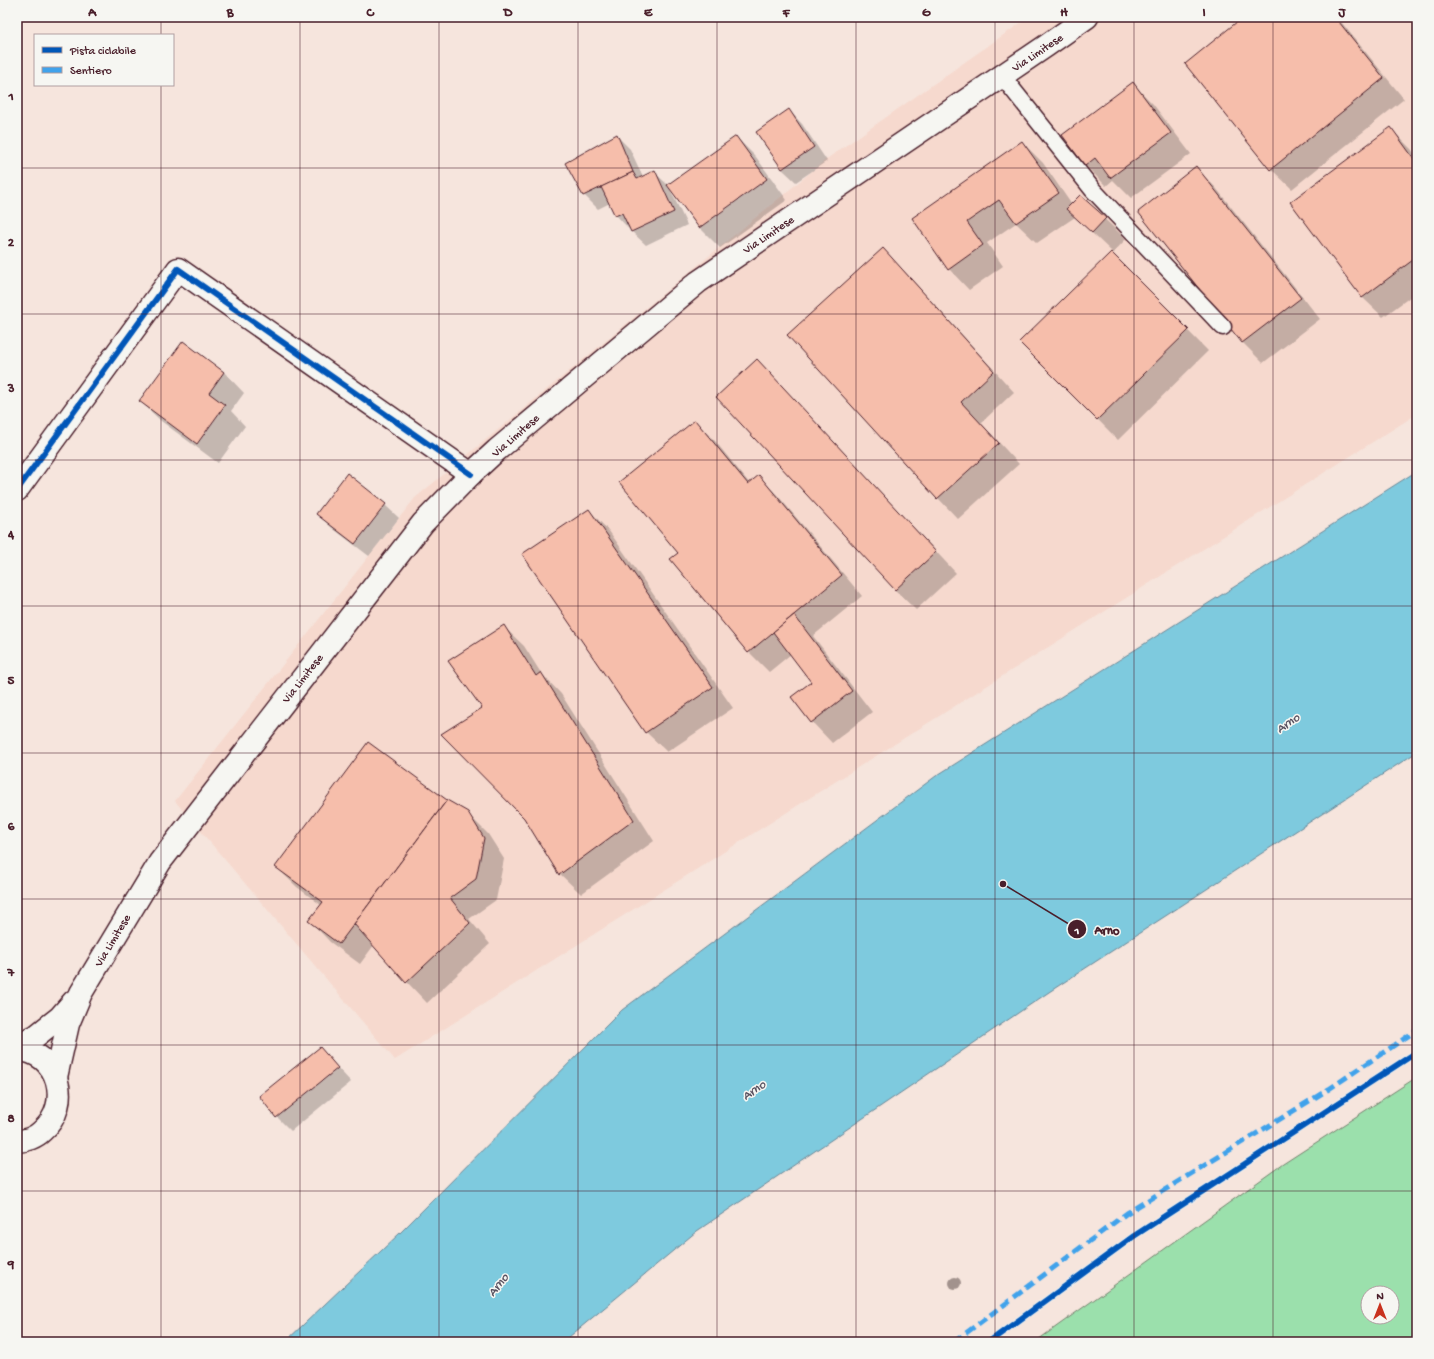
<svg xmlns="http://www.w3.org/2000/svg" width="1434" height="1359" viewBox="0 0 1434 1359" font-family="'Gochi Hand',sans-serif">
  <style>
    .built { fill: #f6d9ce }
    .green { fill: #9be0ac; stroke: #72806c; fill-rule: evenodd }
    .water { fill: #7ecade; stroke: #698696 }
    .shadow { fill: #0003 }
    .building { fill: #f6beab; stroke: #4a1f2b }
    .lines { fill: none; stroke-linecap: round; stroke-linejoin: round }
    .service-casing { stroke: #4a1f2b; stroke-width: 19 }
    .minor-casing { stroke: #4a1f2b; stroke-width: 25 }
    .secondary-casing { stroke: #4a1f2b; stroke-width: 25 }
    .service { stroke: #f6f6f2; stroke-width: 16 }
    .minor { stroke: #f6f6f2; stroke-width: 22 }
    .secondary { stroke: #f6f6f2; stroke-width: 22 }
    .quiet { stroke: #40a2eb; stroke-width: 5; stroke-dasharray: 10 5; stroke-linecap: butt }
    .cycleway-casing { stroke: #f6f6f2; stroke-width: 8 }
    .cycleway { stroke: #0057b8; stroke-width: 6 }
    .tree { fill: #a2928d }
    .grid { fill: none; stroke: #4a1f2b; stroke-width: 1; stroke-opacity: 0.55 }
    .labels { text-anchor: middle; stroke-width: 3; stroke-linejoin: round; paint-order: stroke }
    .street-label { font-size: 12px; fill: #4a1f2b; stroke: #f6f6f2 }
    .water-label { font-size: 13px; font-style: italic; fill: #5a5261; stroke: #f6f6f2 }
    .leader { fill: none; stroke: #4a1f2b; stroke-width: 1.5 }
    .callout-dot { fill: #4a1f2b; stroke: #f6f6f2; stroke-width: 1.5 }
    .mark-label { font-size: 12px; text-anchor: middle; font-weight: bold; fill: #fff }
    .callout-label { font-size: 13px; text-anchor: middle; font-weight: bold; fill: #4a1f2b; stroke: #f6f6f2; stroke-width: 3; stroke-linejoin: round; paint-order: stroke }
    .neatline { fill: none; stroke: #4a1f2b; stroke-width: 1.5 }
    .grid-label { font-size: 13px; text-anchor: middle; font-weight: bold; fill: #4a1f2b }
  </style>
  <rect width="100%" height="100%" fill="#f6e5dd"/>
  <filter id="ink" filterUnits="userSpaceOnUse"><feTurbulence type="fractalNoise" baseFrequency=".025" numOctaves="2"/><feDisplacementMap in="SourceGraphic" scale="8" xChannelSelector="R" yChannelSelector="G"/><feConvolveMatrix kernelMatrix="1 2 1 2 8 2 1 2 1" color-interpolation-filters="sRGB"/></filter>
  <g filter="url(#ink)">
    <!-- built -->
    <polygon class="built" points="1029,17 1417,17 1417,414 395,1060 175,801 415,498 828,158"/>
    <!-- green -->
    <path class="green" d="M1417,1077V1342H1035L1283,1164ZM1368,1293H1392V1317H1368Z"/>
    <!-- water -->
    <polygon class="water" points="1417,471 1417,752 1049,992 697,1231 563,1342 285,1342 400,1233 622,1010 936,776"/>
    <!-- shadow -->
    <g class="shadow">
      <polygon points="1245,17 1337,17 1404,99 1292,189 1271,169"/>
      <polygon points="1133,84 1153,104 1191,154 1131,198 1113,180 1106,186 1085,165"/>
      <polygon points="789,110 802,124 827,161 796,182 782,169"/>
      <polygon points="1391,129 1411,149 1417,157 1417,292 1383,317 1362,297"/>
      <polygon points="616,135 630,149 643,177 654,172 668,185 736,137 756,157 787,200 720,248 700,228 670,187 669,187 687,225 646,245 632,232 630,228 629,229 616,215 610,203 598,209 584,195"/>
      <polygon points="1022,142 1043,163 1072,205 1080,196 1126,239 1112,254 1208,351 1118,440 1021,342 1112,252 1075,217 1037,243 1016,223 987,243 1003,266 969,290 949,269 913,218"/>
      <polygon points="1196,168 1216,188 1320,319 1263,363 1243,343 1139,212"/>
      <polygon points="903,270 1014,392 981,423 1019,464 958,519 938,498"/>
      <polygon points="183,343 224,372 244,393 231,411 245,426 218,463 161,421 140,401"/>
      <polygon points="757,360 956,573 916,610 895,590"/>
      <polygon points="694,421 715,441 750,484 759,476 779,497 862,596 813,636 872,712 832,743 812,722 813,682 791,654 769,672 749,652 679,553"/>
      <polygon points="385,505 399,518 369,556 331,527 317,514"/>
      <polygon points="589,510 609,531 733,708 667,752 646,732"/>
      <polygon points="503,626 524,646 541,673 561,694 654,841 581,894 560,874 483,708"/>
      <polygon points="446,801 467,813 488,834 504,859 496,900 469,919 490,944 427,1003 407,982 374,945 360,964 330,942 310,921 321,905 297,887 276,867"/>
      <polygon points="320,1049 351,1082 291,1131 277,1117 261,1097"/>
    </g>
    <!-- building -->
    <g class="building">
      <polygon points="1243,17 1335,17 1384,78 1270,170 1185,64"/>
      <polygon points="1133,82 1171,133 1110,178 1095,158 1085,166 1062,135"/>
      <polygon points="789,109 814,147 782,169 756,132"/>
      <polygon points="1391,127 1417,163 1417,257 1362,298 1290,202"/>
      <polygon points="617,134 633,172 583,196 565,163"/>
      <polygon points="736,136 767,179 699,228 667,185"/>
      <polygon points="1022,141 1059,193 1016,223 999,200 967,222 983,245 948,270 912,218"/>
      <polygon points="1196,166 1301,298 1242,343 1138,212"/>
      <polygon points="655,170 674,212 631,232 622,213 615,216 601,187 633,172 637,179"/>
      <polygon points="1080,195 1106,218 1092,233 1066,209"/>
      <polygon points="883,248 994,371 961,402 999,443 937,499 787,335"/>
      <polygon points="1111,252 1189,330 1097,420 1019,342"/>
      <polygon points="183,341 224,372 209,393 225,405 197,444 139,401"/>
      <polygon points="757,359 936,552 895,590 716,397"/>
      <polygon points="695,420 748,484 759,475 842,575 748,653 670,559 678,553 619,482"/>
      <polygon points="347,473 386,504 355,544 316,514"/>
      <polygon points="589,509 713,687 645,733 522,554"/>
      <polygon points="794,615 852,691 811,723 791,697 811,682 773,632"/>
      <polygon points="504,625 536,676 541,672 634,820 559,875 524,818 441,734 482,708 448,661"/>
      <polygon points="368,742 447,800 339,944 308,921 323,902 275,867"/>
      <polygon points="447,800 468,812 484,838 476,879 450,898 470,923 406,983 354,924"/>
      <polygon points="320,1047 338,1068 276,1118 259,1096"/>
    </g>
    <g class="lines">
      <defs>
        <polyline id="service" points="1002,76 1093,190 1223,327"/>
        <polyline id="minor" points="17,490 178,269 471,474"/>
        <g id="secondary">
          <polyline points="17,1045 36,1036 60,1017 74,1001"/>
          <path d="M17,1050C59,1051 73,1105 42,1131C36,1137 26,1141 17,1141"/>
          <polyline points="56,1077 68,1024 81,993 160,862 423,523 471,474 497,450 698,282 1046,46 1087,17"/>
        </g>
      </defs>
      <!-- service casing -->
      <use href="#service" class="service-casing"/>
      <!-- minor casing -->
      <use href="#minor" class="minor-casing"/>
      <!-- secondary casing -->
      <use href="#secondary" class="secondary-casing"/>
      <!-- service -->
      <use href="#service" class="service"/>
      <!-- minor -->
      <use href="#minor" class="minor"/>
      <!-- secondary -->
      <use href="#secondary" class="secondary"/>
      <!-- quiet -->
      <polyline class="quiet" points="954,1342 1127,1213 1329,1089 1417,1030"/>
      <defs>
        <g id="cycleway">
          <polyline points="17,490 178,269 471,474"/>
          <polyline points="989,1342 1134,1236 1417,1052"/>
        </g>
      </defs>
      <!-- cycleway casing -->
      <use href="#cycleway" class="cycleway-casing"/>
      <!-- cycleway -->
      <use href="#cycleway" class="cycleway"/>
    </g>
    <!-- trees -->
    <circle class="tree" cx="955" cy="1283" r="6"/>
  </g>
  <!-- grid -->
  <path class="grid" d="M161,17V35M300,17V1342M439,17V1342M578,17V1342M717,17V1342M856,17V1342M995,17V1342M1134,17V1342M1273,17V1342M161,85V1342M17,168H1417M17,314H1417M17,460H1417M17,606H1417M17,753H1417M17,899H1417M17,1045H1417M17,1191H1417"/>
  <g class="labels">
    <!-- street labels -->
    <g class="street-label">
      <text transform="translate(1037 52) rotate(-34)" y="4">Via Limitese</text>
      <text transform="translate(768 234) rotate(-34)" y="4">Via Limitese</text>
      <text transform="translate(515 435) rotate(-41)" y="4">Via Limitese</text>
      <text transform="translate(302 678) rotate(-52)" y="4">Via Limitese</text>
      <text transform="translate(112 940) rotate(-59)" y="4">Via Limitese</text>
    </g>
    <!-- water labels -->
    <g class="water-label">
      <text transform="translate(1287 722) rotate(-35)" y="5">Arno</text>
      <text transform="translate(753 1089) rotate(-35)" y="5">Arno</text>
      <text transform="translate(497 1284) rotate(-51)" y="5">Arno</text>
    </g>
  </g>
  <!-- callouts -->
  <path class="leader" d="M1003 884L1077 929"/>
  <g class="callout-dot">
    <circle cx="1003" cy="884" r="4"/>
    <circle cx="1077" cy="929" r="10"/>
  </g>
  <g class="mark-label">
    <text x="1077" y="934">1</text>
  </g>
  <g class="callout-label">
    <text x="1107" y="934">Arno</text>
  </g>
  <!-- margin -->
  <rect width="1434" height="1359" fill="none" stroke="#f6f6f2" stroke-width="44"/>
  <!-- legend -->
  <rect x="34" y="34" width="140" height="52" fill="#f6f6f2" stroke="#b1a0a2"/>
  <rect x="42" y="47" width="20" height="6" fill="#0057b8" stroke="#b1a0a2"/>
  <text x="70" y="54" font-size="12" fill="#4a1f2b">Pista ciclabile</text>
  <rect x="42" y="67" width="20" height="6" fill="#40a2eb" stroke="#b1a0a2"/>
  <text x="70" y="74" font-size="12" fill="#4a1f2b">Sentiero</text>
  <!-- north arrow -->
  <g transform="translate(1380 1305)"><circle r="19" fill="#f6f6f2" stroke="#b1a0a2"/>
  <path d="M0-3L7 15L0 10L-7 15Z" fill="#c8321e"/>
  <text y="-6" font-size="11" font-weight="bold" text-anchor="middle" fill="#4a1f2b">N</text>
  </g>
  <rect x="22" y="22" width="1390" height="1315" class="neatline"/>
  <g class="grid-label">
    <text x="92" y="16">A</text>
    <text x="230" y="16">B</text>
    <text x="370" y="16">C</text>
    <text x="508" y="16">D</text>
    <text x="648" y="16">E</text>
    <text x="786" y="16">F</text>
    <text x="926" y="16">G</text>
    <text x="1064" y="16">H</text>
    <text x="1204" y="16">I</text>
    <text x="1342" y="16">J</text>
    <text x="11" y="100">1</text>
    <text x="11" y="246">2</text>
    <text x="11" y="392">3</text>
    <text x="11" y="538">4</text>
    <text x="11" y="684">5</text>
    <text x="11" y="830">6</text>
    <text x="11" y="976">7</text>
    <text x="11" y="1122">8</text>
    <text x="11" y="1268">9</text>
  </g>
</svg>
